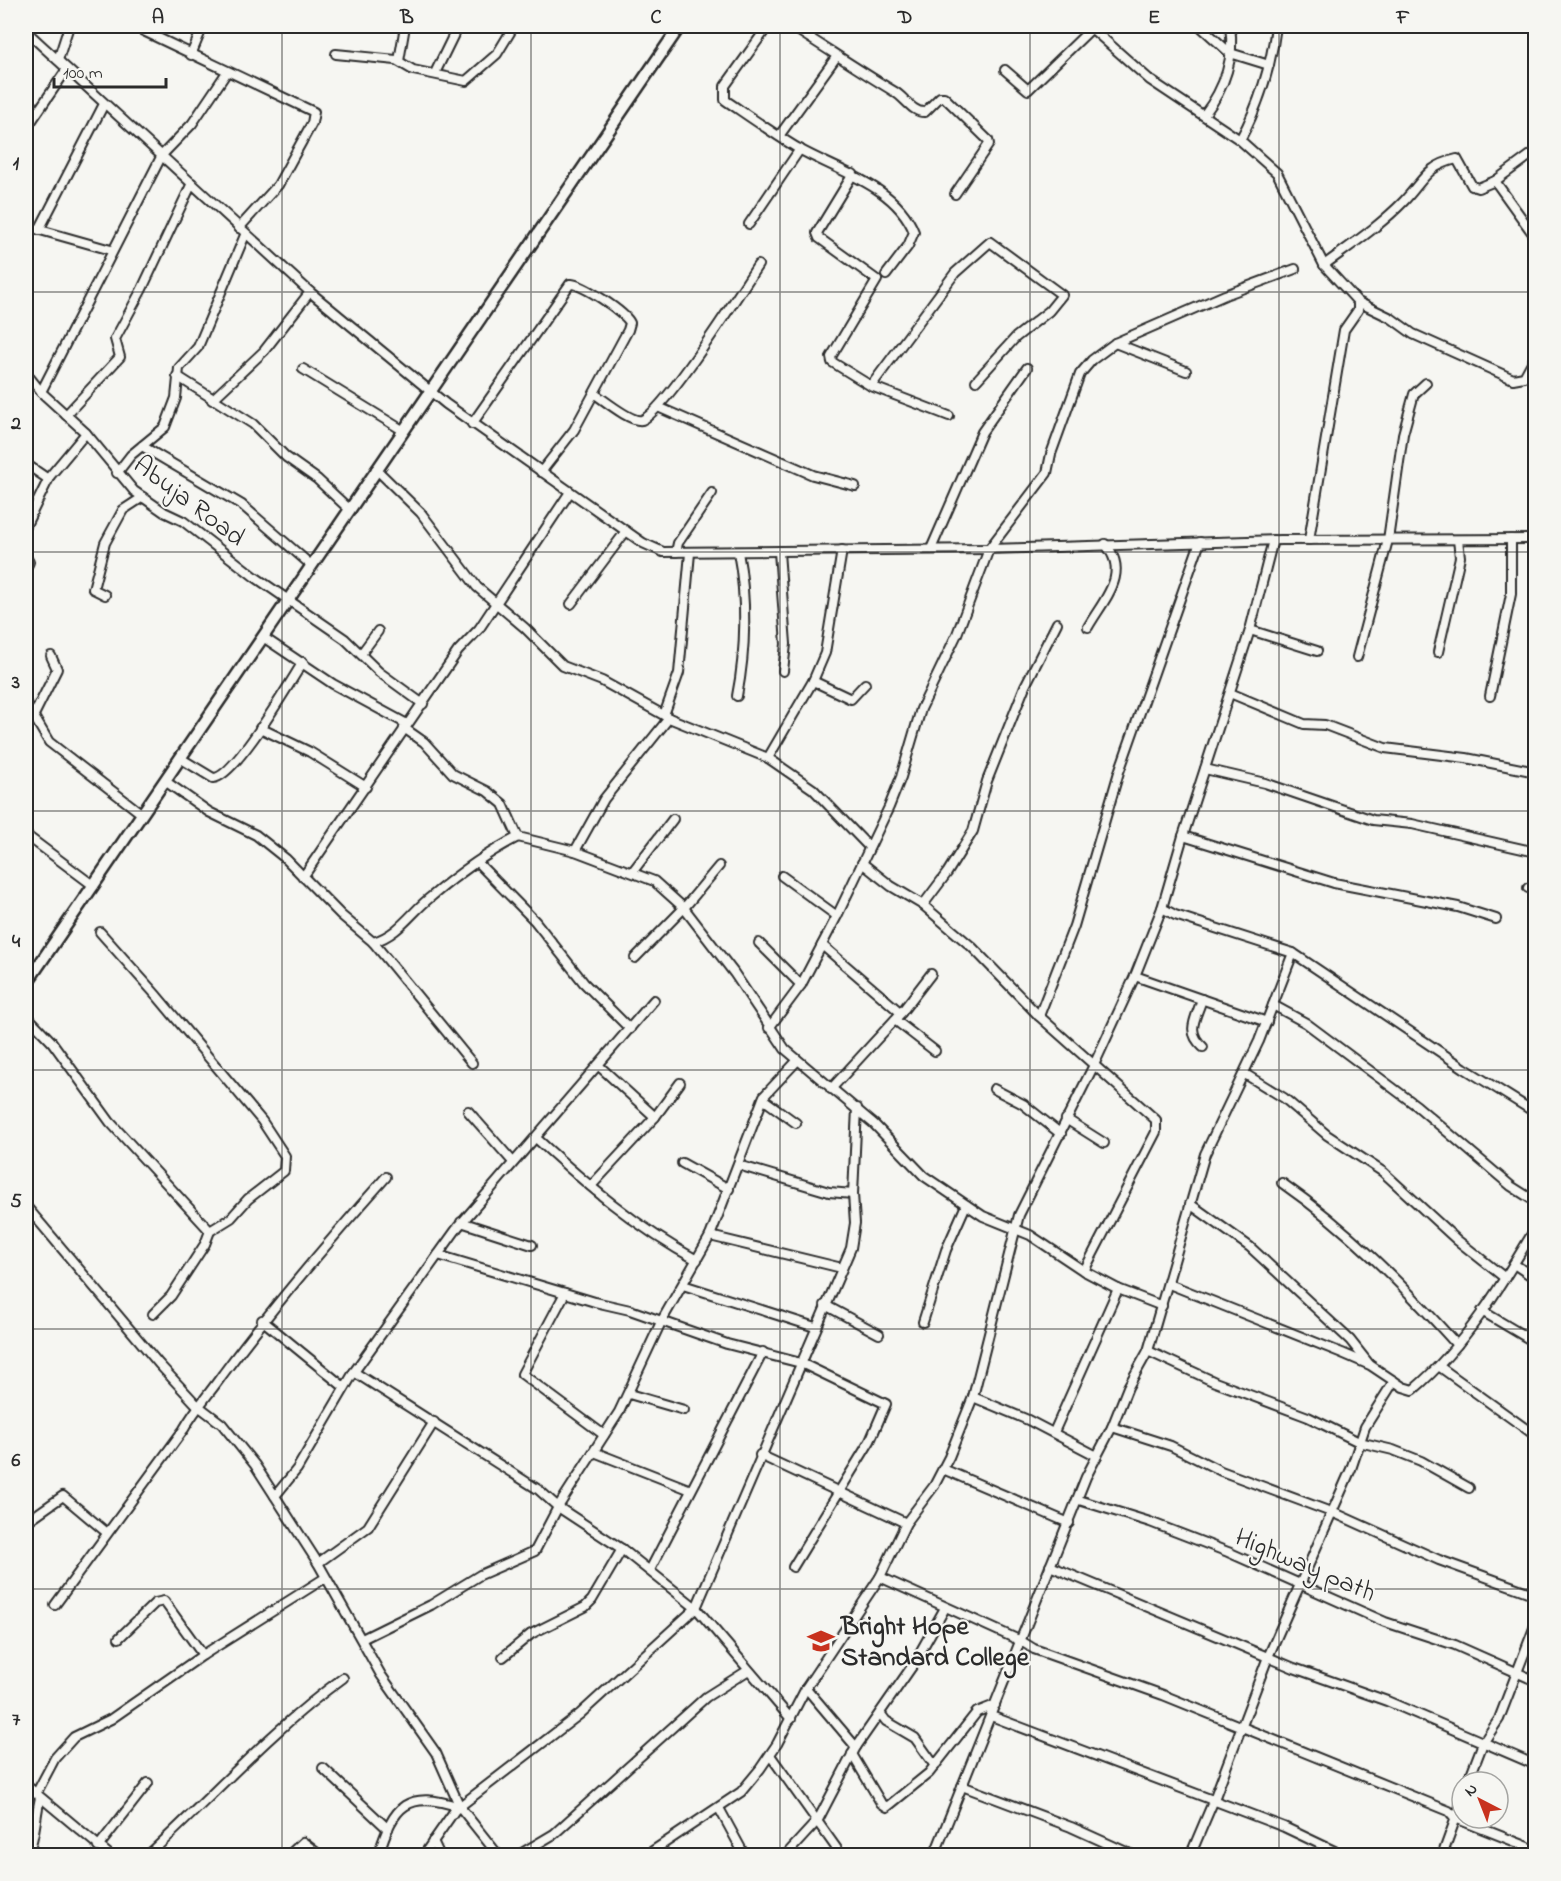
<svg xmlns="http://www.w3.org/2000/svg" width="1561" height="1881" viewBox="0 0 1561 1881" font-family="'Indie Flower',sans-serif">
  <style>
    .lines { fill: none; stroke-linecap: round; stroke-linejoin: round }
    .street-casing { stroke: #2b2b2b; stroke-width: 12 }
    .secondary-casing { stroke: #2b2b2b; stroke-width: 15 }
    .street { stroke: #f6f6f2; stroke-width: 8 }
    .secondary { stroke: #f6f6f2; stroke-width: 10 }
    .grid { fill: none; stroke: #2b2b2b; stroke-width: 1.5; stroke-opacity: 0.55 }
    .labels { text-anchor: middle; stroke-width: 4.5; stroke-linejoin: round; paint-order: stroke }
    .street-label { font-size: 27px; fill: #2b2b2b; stroke: #f6f6f2 }
    .poi-label { font-size: 27px; font-weight: bold; fill: #2b2b2b; stroke: #f6f6f2; text-anchor: start }
    .neatline { fill: none; stroke: #2b2b2b; stroke-width: 2 }
    .grid-label { font-size: 20px; text-anchor: middle; font-weight: bold; fill: #2b2b2b }
  </style>
  <rect width="100%" height="100%" fill="#f6f6f2"/>
  <filter id="ink" filterUnits="userSpaceOnUse"><feTurbulence type="fractalNoise" baseFrequency=".0167" numOctaves="2"/><feDisplacementMap in="SourceGraphic" scale="12" xChannelSelector="R" yChannelSelector="G"/><feConvolveMatrix kernelMatrix="1 2 1 2 8 2 1 2 1" color-interpolation-filters="sRGB"/></filter>
  <g filter="url(#ink)">
    <g class="lines">
      <defs>
        <g id="street">
          <polyline points="133,26 314,112 312,123 278,185 239,228"/>
          <path d="M768,26L725,86V100C750,117 774,134 799,149C838,171 896,186 914,232L908,246L886,275"/>
          <path d="M791,26C826,48 860,71 895,92C905,98 913,113 925,112L940,97H944L988,140L989,144L955,194"/>
          <polyline points="1089,26 1150,80 1240,140 1277,173 1324,265 1358,302 1391,318 1413,334 1513,379 1524,377 1536,355"/>
          <polyline points="1200,26 1230,53 1269,65"/>
          <polyline points="26,31 310,292 446,404 643,543 663,552 989,549 1281,540 1536,539"/>
          <polyline points="336,54 396,60 413,70 466,81 497,54 514,26"/>
          <polyline points="191,55 203,26"/>
          <polyline points="58,60 69,26"/>
          <polyline points="399,61 405,26"/>
          <polyline points="1005,70 1028,90 1092,28"/>
          <polyline points="436,71 458,26"/>
          <path d="M1204,115C1224,89 1235,59 1230,26"/>
          <polyline points="26,129 67,69"/>
          <polyline points="779,136 837,56"/>
          <path d="M1240,140C1260,103 1271,67 1276,26"/>
          <polyline points="853,174 817,233 819,238 877,280 831,357 832,362 871,386 949,416"/>
          <polyline points="1495,181 1536,238"/>
          <polyline points="749,224 800,149"/>
          <polyline points="26,226 111,250"/>
          <polyline points="39,230 104,104"/>
          <path d="M1324,265C1351,245 1381,225 1404,201C1424,180 1426,166 1457,159L1472,186L1478,188L1495,181L1536,151"/>
          <polyline points="1115,343 1186,371"/>
          <polyline points="303,369 404,431"/>
          <polyline points="26,373 41,392 86,433 134,491 164,512 183,521 255,577 345,639 379,672 423,704"/>
          <polyline points="177,376 253,424 286,457 317,479 349,509"/>
          <polyline points="871,386 955,273 990,242 1062,295 1049,311 1016,337 976,381"/>
          <polyline points="41,392 162,155 192,124 227,72"/>
          <path d="M595,394C604,400 632,423 642,420C665,411 740,292 758,265"/>
          <polyline points="212,400 264,351 310,292"/>
          <polyline points="658,407 813,475 855,486"/>
          <polyline points="66,415 120,357 115,339 142,289 192,183"/>
          <path d="M472,424L570,284C580,282 626,313 630,323L628,330L574,430L541,472"/>
          <polyline points="142,446 242,505 311,565"/>
          <polyline points="26,464 48,479"/>
          <polyline points="376,469 421,513 477,587 525,628 563,666 602,681 669,718 768,758 813,789 869,847"/>
          <polyline points="117,473 131,455 165,427 176,398 179,368 198,347 245,235"/>
          <polyline points="26,525 50,476 86,433"/>
          <polyline points="1309,540 1344,330 1358,310 1358,302"/>
          <polyline points="931,549 982,432 1027,368"/>
          <polyline points="676,552 678,543 712,493"/>
          <polyline points="779,552 786,644 783,671"/>
          <polyline points="26,557 29,562 26,569"/>
          <polyline points="105,595 93,589 105,543 123,510 143,497"/>
          <polyline points="571,604 626,531"/>
          <path d="M1088,627C1104,599 1131,573 1105,544"/>
          <polyline points="1250,630 1317,651"/>
          <polyline points="263,637 333,684 407,724"/>
          <polyline points="1438,652 1460,557 1458,540"/>
          <polyline points="361,654 378,631"/>
          <polyline points="1357,657 1388,540 1403,434 1414,394 1426,383"/>
          <polyline points="813,681 851,699 865,684"/>
          <polyline points="1230,693 1304,724 1325,725 1385,748 1466,758 1536,772"/>
          <path d="M737,696C746,650 747,598 738,552"/>
          <polyline points="1490,696 1511,594 1511,539"/>
          <polyline points="26,703 49,742 142,814"/>
          <polyline points="34,715 57,669 51,656"/>
          <polyline points="664,715 679,673 690,553"/>
          <polyline points="260,728 310,752 366,787"/>
          <polyline points="404,728 424,742 453,774 487,791 503,804 518,837"/>
          <path d="M180,758L213,778C234,779 290,682 303,662"/>
          <polyline points="768,758 813,681 825,653 842,550"/>
          <polyline points="1205,769 1265,783 1373,820 1412,824 1536,852"/>
          <polyline points="165,781 209,812 256,835 286,859 341,915 373,942 472,1063"/>
          <polyline points="26,835 94,886"/>
          <polyline points="1183,836 1334,883 1458,907 1496,919"/>
          <polyline points="575,851 604,799 669,718"/>
          <polyline points="478,863 535,921 584,983 630,1029"/>
          <polyline points="862,863 891,886 923,905 972,947 1039,1016 1156,1120 1156,1132 1084,1271"/>
          <polyline points="633,871 673,819"/>
          <polyline points="782,876 837,916"/>
          <polyline points="303,877 458,651 479,629 570,492"/>
          <polyline points="1528,888 1536,890"/>
          <polyline points="923,905 947,873 973,831 987,781 1025,686 1057,623"/>
          <polyline points="1162,908 1175,915 1293,953 1464,1068 1536,1113"/>
          <polyline points="100,932 157,996 262,1121 285,1156 284,1171 248,1199 231,1218 210,1231 205,1244 171,1296 153,1314"/>
          <path d="M373,942C399,935 412,911 432,896C458,874 487,853 518,837L575,851L654,881L684,908L734,973L785,1049L874,1124L924,1176L983,1216L1030,1235L1084,1271L1118,1289L1162,1306"/>
          <polyline points="759,943 801,985"/>
          <polyline points="822,945 901,1013"/>
          <polyline points="635,958 684,908 719,866"/>
          <polyline points="1135,976 1267,1022"/>
          <path d="M1202,999C1196,1019 1185,1031 1203,1047"/>
          <polyline points="1273,1005 1306,1023 1417,1106 1511,1186 1536,1202"/>
          <polyline points="26,1015 52,1042 110,1122 210,1231"/>
          <polyline points="1039,1016 1074,926 1119,772 1200,542"/>
          <polyline points="895,1020 935,1051"/>
          <polyline points="769,1028 801,985 837,916 889,807 901,777 921,709 957,634 989,549 1047,473 1051,454 1080,374 1092,360 1115,343 1225,295 1295,269"/>
          <polyline points="598,1065 655,1117"/>
          <polyline points="1245,1074 1284,1098 1327,1135 1383,1172 1457,1240 1505,1278"/>
          <polyline points="831,1089 901,1013 931,974"/>
          <polyline points="994,1089 1023,1104 1061,1134"/>
          <polyline points="763,1099 796,1123"/>
          <polyline points="468,1111 513,1162"/>
          <polyline points="1066,1119 1104,1143"/>
          <path d="M536,1138C586,1184 637,1228 697,1260"/>
          <polyline points="682,1163 729,1189"/>
          <polyline points="738,1165 829,1192 853,1194"/>
          <path d="M1282,1183C1348,1229 1404,1286 1457,1345"/>
          <polyline points="591,1186 655,1117 680,1083"/>
          <polyline points="1190,1204 1250,1247 1350,1340 1369,1364"/>
          <polyline points="26,1206 159,1364 197,1405 222,1424 255,1465 318,1563 381,1675 436,1753 460,1807 499,1856"/>
          <polyline points="461,1222 532,1245"/>
          <polyline points="710,1236 842,1268"/>
          <polyline points="438,1255 595,1302 630,1310 727,1344 801,1363 886,1404 870,1441 793,1567"/>
          <polyline points="1514,1264 1536,1279"/>
          <polyline points="1169,1284 1342,1353 1370,1365 1394,1381"/>
          <polyline points="683,1285 815,1327"/>
          <polyline points="565,1293 522,1374 604,1435"/>
          <polyline points="825,1305 879,1334"/>
          <polyline points="1482,1311 1536,1343"/>
          <polyline points="262,1320 344,1387"/>
          <polyline points="923,1322 946,1250 966,1205"/>
          <polyline points="1148,1351 1215,1382 1308,1417 1359,1442 1393,1450 1421,1461 1469,1488"/>
          <polyline points="1440,1367 1536,1436"/>
          <polyline points="354,1372 539,1490 558,1507 622,1549 696,1608 791,1719"/>
          <polyline points="629,1394 684,1410"/>
          <polyline points="973,1397 1028,1420 1097,1456"/>
          <polyline points="1112,1427 1171,1446 1221,1471 1339,1515 1439,1560 1536,1595"/>
          <polyline points="1054,1432 1118,1289"/>
          <polyline points="594,1452 691,1490"/>
          <polyline points="760,1455 906,1523"/>
          <polyline points="943,1469 1069,1523"/>
          <polyline points="275,1496 297,1469 354,1372 458,1227 654,1000"/>
          <polyline points="1079,1500 1150,1522 1228,1552 1385,1622 1455,1645 1536,1681"/>
          <polyline points="26,1522 63,1496 106,1532"/>
          <polyline points="318,1563 368,1527 434,1422"/>
          <polyline points="1050,1566 1294,1668 1387,1701 1536,1765"/>
          <polyline points="650,1570 763,1352"/>
          <polyline points="880,1577 1021,1641 1034,1649 1163,1695 1449,1811 1455,1818 1536,1850"/>
          <path d="M55,1605L184,1429C195,1409 210,1393 223,1374C274,1305 329,1241 386,1177"/>
          <polyline points="119,1638 155,1603 164,1601 203,1655"/>
          <polyline points="362,1639 431,1605 480,1575 535,1551 558,1507 619,1412 661,1322 710,1236 764,1096 797,1061"/>
          <polyline points="503,1657 531,1634 585,1607 592,1600 622,1549"/>
          <polyline points="806,1688 856,1747"/>
          <polyline points="880,1713 886,1721 915,1738 935,1766"/>
          <polyline points="991,1716 1284,1827 1345,1856"/>
          <polyline points="852,1754 881,1803 887,1807 929,1773 977,1712 995,1705"/>
          <polyline points="770,1755 842,1856"/>
          <polyline points="323,1768 388,1829"/>
          <polyline points="1468,1782 1483,1743 1499,1719 1536,1623"/>
          <polyline points="26,1785 111,1856"/>
          <polyline points="962,1786 1071,1827 1135,1856"/>
          <polyline points="36,1794 55,1758 74,1737 111,1719 203,1655 325,1578"/>
          <polyline points="719,1808 745,1856"/>
          <polyline points="433,1841 440,1856"/>
          <polyline points="98,1847 148,1783"/>
          <path d="M27,1856C36,1836 35,1818 40,1798"/>
          <path d="M147,1856C213,1796 271,1730 343,1678"/>
          <polyline points="288,1856 303,1842 321,1856"/>
          <path d="M378,1856C394,1804 407,1790 460,1807"/>
          <polyline points="423,1856 455,1810 580,1714 696,1608 851,1248 855,1223 853,1194 857,1108"/>
          <polyline points="517,1856 554,1834 706,1697 747,1671"/>
          <polyline points="645,1856 741,1792 760,1769 777,1744 806,1688 880,1577 906,1523 934,1486 949,1457 973,1397 1019,1215 1094,1065 1135,976 1162,908 1183,836 1250,630 1273,540"/>
          <polyline points="785,1856 818,1820 856,1747 913,1665 945,1608"/>
          <polyline points="934,1856 1086,1477 1112,1427 1128,1387 1148,1351 1205,1154 1259,1041 1293,953"/>
          <path d="M1190,1856L1213,1802L1268,1657L1351,1469L1365,1427L1394,1381L1403,1387L1413,1390C1465,1346 1501,1286 1536,1227"/>
          <polyline points="1442,1856 1462,1801"/>
        </g>
        <polyline id="secondary" points="26,984 680,26"/>
      </defs>
      <!-- street casing -->
      <use href="#street" class="street-casing"/>
      <!-- secondary casing -->
      <use href="#secondary" class="secondary-casing"/>
      <!-- street -->
      <use href="#street" class="street"/>
      <!-- secondary -->
      <use href="#secondary" class="secondary"/>
    </g>
  </g>
  <!-- grid -->
  <path class="grid" d="M282,26V1856M531,26V1856M780,26V1856M1030,26V1856M1279,26V1856M26,292H1536M26,552H1536M26,811H1536M26,1070H1536M26,1329H1536M26,1589H1536"/>
  <!-- icons -->
  <defs>
    <symbol id="school-bare" viewBox="-9 -9 18 18"><path d="M0-5L7-2L0 1L-7-2ZM-4 1L0 2.5L4 1V4Q0 6-4 4Z" fill="#c8321e" stroke="#f6f6f2" stroke-width="2.5" paint-order="stroke"/></symbol>
  </defs>
  <g fill-rule="evenodd">
    <use href="#school-bare" x="802" y="1622" width="38" height="38"/>
  </g>
  <g class="labels">
    <!-- street labels -->
    <g class="street-label">
      <text transform="translate(190 500) rotate(37)" y="9">Abuja Road</text>
      <text transform="translate(1306 1564) rotate(23)" y="9">Highway path</text>
    </g>
    <!-- poi labels -->
    <g class="poi-label">
      <text x="841" y="1634">Bright Hope<tspan x="841" dy="31">Standard College</tspan></text>
    </g>
  </g>
  <!-- margin -->
  <rect width="1561" height="1881" fill="none" stroke="#f6f6f2" stroke-width="66"/>
  <!-- north arrow -->
  <g transform="translate(1480 1800) rotate(318)"><circle r="28" fill="#f6f6f2" stroke="#a5a5a2" stroke-width="1.5"/>
  <path d="M0-4.5L10 22L0 15L-10 22Z" fill="#c8321e"/>
  <text y="-9" font-size="16" font-weight="bold" text-anchor="middle" fill="#2b2b2b">N</text>
  </g>
  <!-- scale -->
  <path d="M54 78v9h112v-9" fill="none" stroke="#2b2b2b" stroke-width="3"/>
  <text x="63" y="78" font-size="18" fill="#2b2b2b" stroke="#f6f6f2" stroke-width="4.5" paint-order="stroke">100 m</text>
  <rect x="33" y="33" width="1495" height="1815" class="neatline"/>
  <g class="grid-label">
    <text x="158" y="23">A</text>
    <text x="407" y="23">B</text>
    <text x="656" y="23">C</text>
    <text x="905" y="23">D</text>
    <text x="1154" y="23">E</text>
    <text x="1403" y="23">F</text>
    <text x="16" y="169">1</text>
    <text x="16" y="429">2</text>
    <text x="16" y="688">3</text>
    <text x="16" y="947">4</text>
    <text x="16" y="1207">5</text>
    <text x="16" y="1466">6</text>
    <text x="16" y="1725">7</text>
  </g>
</svg>
